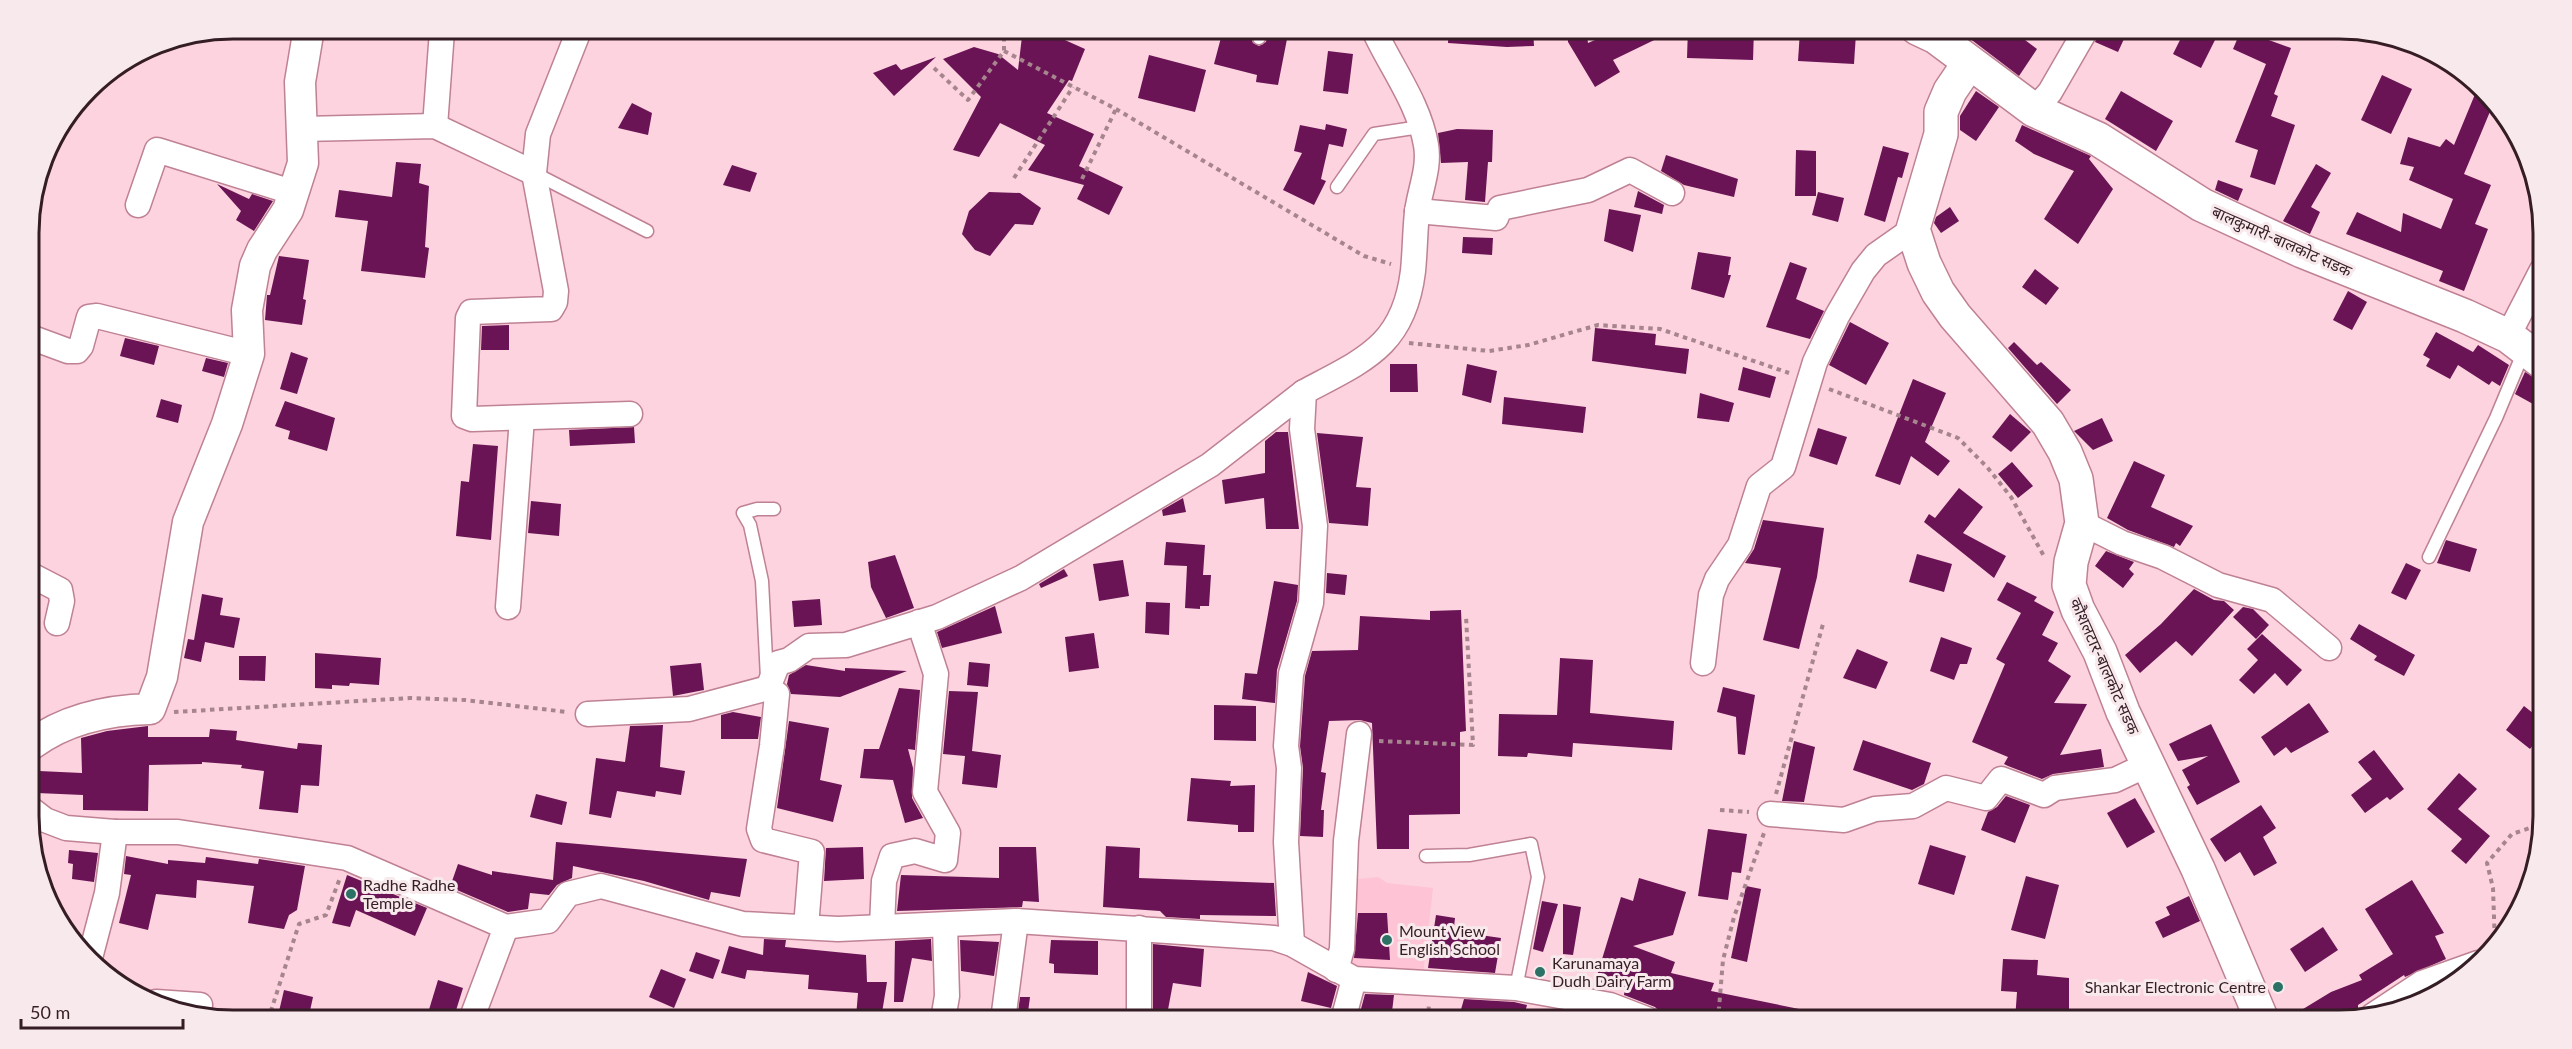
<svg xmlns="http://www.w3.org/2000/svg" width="2572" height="1049" viewBox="0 0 2572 1049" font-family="Lato,'Noto Sans Devanagari',sans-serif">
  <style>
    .built { fill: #fec3d4 }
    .building { fill: #6a1456 }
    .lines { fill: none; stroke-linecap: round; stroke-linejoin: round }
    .service-casing { stroke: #bf8194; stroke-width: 15 }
    .minor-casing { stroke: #bf8194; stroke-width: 27 }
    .tertiary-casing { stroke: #bf8194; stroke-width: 33 }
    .secondary-casing { stroke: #bf8194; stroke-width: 36 }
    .path { stroke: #a7858f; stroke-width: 4; stroke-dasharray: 4.5 4.5; stroke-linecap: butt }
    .service { stroke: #fff; stroke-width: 12 }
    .minor { stroke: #fff; stroke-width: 24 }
    .tertiary { stroke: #fff; stroke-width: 30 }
    .secondary { stroke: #fff; stroke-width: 33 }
    .poi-dot { fill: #2c7165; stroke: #f7e9ec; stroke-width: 2 }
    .labels { text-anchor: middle; stroke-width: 6; stroke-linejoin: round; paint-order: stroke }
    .street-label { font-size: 16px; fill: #351d25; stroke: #f7e9ec }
    .poi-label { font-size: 16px; fill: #351d25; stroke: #f7e9ec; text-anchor: start }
    .rim { fill: none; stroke: #351d25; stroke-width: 3 }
  </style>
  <rect width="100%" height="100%" fill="#fcd3de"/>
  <!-- built -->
  <polygon class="built" points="1378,877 1387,883 1433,888 1423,975 1347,968 1349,880"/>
  <!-- building -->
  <g class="building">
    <polygon points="1023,28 1038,28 1085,49 1072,81 1069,80 1047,113 1094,134 1079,166 1123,187 1109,215 1077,199 1084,185 1028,170 1045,145 1000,123 979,157 953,150 981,97 943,59 974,47 998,54 1018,70"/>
    <polygon points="1449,28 1533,28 1534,46 1507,47 1448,43"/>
    <polygon points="1567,28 1586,28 1588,43 1623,28 1679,28 1613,60 1620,72 1595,87 1568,42"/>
    <polygon points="1688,28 1754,28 1753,60 1687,58"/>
    <polygon points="1956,28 2009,28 2037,49 2019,76"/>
    <polygon points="2101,28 2129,28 2118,52 2095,42"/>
    <polygon points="2186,28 2197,28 2216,38 2201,68 2173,54"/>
    <polygon points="2242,28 2271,28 2266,39 2291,48 2274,94 2278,96 2271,116 2295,125 2275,185 2250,177 2258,150 2235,142 2266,64 2233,49"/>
    <polygon points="1223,30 1251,38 1253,43 1259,46 1266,42 1267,36 1287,39 1278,85 1256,82 1257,75 1214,64"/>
    <polygon points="1800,31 1856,33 1854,64 1798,61"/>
    <polygon points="1328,51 1353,54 1348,94 1323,91"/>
    <polygon points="1149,55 1206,70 1195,112 1138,98"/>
    <polygon points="936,57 894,96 873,73 896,64 901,70"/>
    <polygon points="2382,75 2412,89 2391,134 2361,120"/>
    <polygon points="2478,87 2494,102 2464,174 2491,185 2475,224 2488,229 2464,291 2439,281 2443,271 2346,234 2357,212 2401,232 2403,213 2441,229 2453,199 2409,180 2414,167 2400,164 2408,137 2440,147 2446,139 2454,145"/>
    <polygon points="1976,91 1999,107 1976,141 1960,130 1960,116"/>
    <polygon points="2121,91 2173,121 2156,151 2105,119"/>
    <polygon points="632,103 652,113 648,135 618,128"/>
    <polygon points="1326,124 1347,129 1343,147 1329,144 1321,179 1326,181 1314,205 1283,190 1302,153 1294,151 1300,125 1325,130"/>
    <polygon points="2022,125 2091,156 2089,159 2113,189 2078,244 2044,219 2074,171 2034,154 2015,141"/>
    <polygon points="1457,129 1493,130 1492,162 1488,162 1485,202 1465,200 1468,162 1441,163 1438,133"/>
    <polygon points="1883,146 1909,153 1902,178 1898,177 1885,222 1864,215"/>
    <polygon points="1796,150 1816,151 1816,196 1795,196"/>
    <polygon points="1666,155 1738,179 1734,197 1684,185 1661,171"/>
    <polygon points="396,162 421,164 419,183 429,186 425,247 429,248 425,278 361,271 368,221 335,217 339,190 392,197"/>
    <polygon points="2316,164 2331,173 2311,207 2320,212 2310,234 2283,221"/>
    <polygon points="732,165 757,173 750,192 723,185"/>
    <polygon points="2218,180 2243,189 2238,201 2215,190"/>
    <polygon points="217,184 249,199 252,194 273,201 254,231 236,220 241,211"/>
    <polygon points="1638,191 1664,205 1662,214 1634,207"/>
    <polygon points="989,192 1020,193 1041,208 1033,225 1015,224 990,256 975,250 962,234 969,211"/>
    <polygon points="1818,192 1844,198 1838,222 1812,215"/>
    <polygon points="1950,207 1959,221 1941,233 1934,223 1936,217"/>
    <polygon points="1609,209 1641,215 1633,252 1604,241"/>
    <polygon points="1463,237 1493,238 1492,255 1462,253"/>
    <polygon points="1698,252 1731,257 1728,275 1731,275 1724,298 1691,289"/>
    <polygon points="279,256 309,260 303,299 306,300 302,325 265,320 267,295 270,295"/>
    <polygon points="1790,262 1807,268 1796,299 1824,311 1810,339 1766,327"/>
    <polygon points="2035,269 2059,288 2046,305 2022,287"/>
    <polygon points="2348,291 2367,302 2352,330 2333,320"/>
    <polygon points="1850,322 1889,343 1866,385 1829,365"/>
    <polygon points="509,325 509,350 481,350 482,326"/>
    <polygon points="1595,328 1656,334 1655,345 1689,349 1686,374 1592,361"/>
    <polygon points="2436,332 2473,352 2478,345 2509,365 2500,386 2492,381 2489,385 2458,365 2450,379 2426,366 2430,359 2423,355"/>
    <polygon points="125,338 159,346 154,365 120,356"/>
    <polygon points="2014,342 2037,365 2041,362 2071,390 2057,404 2008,348"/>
    <polygon points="291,352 308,358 297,394 280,389"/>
    <polygon points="206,358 228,363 224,377 202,371"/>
    <polygon points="1390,364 1417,364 1418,392 1390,392"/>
    <polygon points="1467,364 1497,371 1491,403 1462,395"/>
    <polygon points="1743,367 1776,377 1770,398 1738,390"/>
    <polygon points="2525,372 2542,381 2542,409 2515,394"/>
    <polygon points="1913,379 1946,393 1925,442 1950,461 1938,476 1911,456 1900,485 1875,476"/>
    <polygon points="1700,393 1734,403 1729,422 1697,418"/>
    <polygon points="1504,397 1586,407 1583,433 1502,424"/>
    <polygon points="161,399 182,405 178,423 156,417"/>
    <polygon points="285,401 335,418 327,451 288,439 290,431 275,426"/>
    <polygon points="2010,414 2031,432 2011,452 1992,437"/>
    <polygon points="2102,418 2113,441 2093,450 2074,431"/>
    <polygon points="634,427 635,443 570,446 569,430"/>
    <polygon points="1818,428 1847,437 1837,465 1809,456"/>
    <polygon points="1276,432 1288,432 1299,529 1266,529 1264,498 1225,504 1222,480 1265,473 1265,441"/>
    <polygon points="1317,433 1363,437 1356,487 1371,488 1368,526 1329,523"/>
    <polygon points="473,444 498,446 491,540 456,536 461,481 469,482"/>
    <polygon points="2134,461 2165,475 2151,507 2193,526 2180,546 2176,543 2174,547 2128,530 2107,518"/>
    <polygon points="2012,462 2033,486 2018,498 1998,474"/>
    <polygon points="1959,488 1983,507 1963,533 2006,556 1994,578 1924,522 1929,514 1935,518"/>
    <polygon points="1183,498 1186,512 1163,516 1162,510"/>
    <polygon points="531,501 561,504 559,536 528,533"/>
    <polygon points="1763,520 1824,528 1817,577 1799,649 1763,640 1781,568 1745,563 1754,549"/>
    <polygon points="2446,540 2477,549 2470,572 2437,563"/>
    <polygon points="1166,542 1205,545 1203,575 1211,575 1209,606 1200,606 1200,609 1185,608 1187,566 1164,565"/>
    <polygon points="2106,551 2134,562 2129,569 2134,574 2123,588 2095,566"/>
    <polygon points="1917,554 1952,564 1944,592 1909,582"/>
    <polygon points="895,555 914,608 886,618 871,587 868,562"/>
    <polygon points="1123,560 1129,596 1099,601 1093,564"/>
    <polygon points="2406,563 2421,570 2406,600 2391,593"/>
    <polygon points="1064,569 1068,576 1041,588 1039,584"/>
    <polygon points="1327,573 1347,575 1345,595 1326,593"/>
    <polygon points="1274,581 1298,585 1297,601 1277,670 1275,703 1242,699 1245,673 1257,674"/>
    <polygon points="2007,582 2037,597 2034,601 2054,612 2042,635 2058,643 2048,661 2071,676 2054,703 2087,704 2060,755 2101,749 2104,767 2053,774 2042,779 2008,766 2004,764 2008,757 1972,742 2005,664 1996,659 2021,613 1997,600"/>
    <polygon points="2194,589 2214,600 2224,601 2234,610 2192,656 2176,641 2140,673 2125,655 2161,624"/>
    <polygon points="202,594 223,598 220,615 240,618 234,648 205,642 201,662 184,658 188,639 194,640"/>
    <polygon points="820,599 822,625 794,627 792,601"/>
    <polygon points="1146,602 1170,603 1169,635 1145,633"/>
    <polygon points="995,606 1002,633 942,648 937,632"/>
    <polygon points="2243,607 2253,609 2269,625 2256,639 2233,617"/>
    <polygon points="1461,610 1466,731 1460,732 1460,814 1409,815 1409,849 1377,849 1372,723 1360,720 1329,721 1321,772 1326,773 1321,810 1324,810 1323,837 1300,836 1303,768 1300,746 1305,676 1312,651 1358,650 1360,616 1430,620 1430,611"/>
    <polygon points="2359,624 2415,655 2404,676 2374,660 2377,656 2350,639"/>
    <polygon points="1094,633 1099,668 1069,672 1065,637"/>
    <polygon points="2262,634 2302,670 2287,686 2275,673 2254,694 2239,680 2258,660 2247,649"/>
    <polygon points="1941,637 1972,648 1967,664 1960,664 1954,680 1930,671"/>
    <polygon points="1857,649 1888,662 1876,689 1843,678"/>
    <polygon points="315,653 381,658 379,685 350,683 349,686 332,685 332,689 315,688"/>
    <polygon points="239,656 266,656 265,681 239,680"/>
    <polygon points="1560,658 1593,660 1590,713 1674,721 1672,750 1573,743 1572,757 1528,753 1527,757 1498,756 1499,714 1557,715"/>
    <polygon points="969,662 990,664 988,687 967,685"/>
    <polygon points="701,663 704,690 673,696 670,666"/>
    <polygon points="806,665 845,671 845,668 907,671 840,697 791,694 787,684 789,675"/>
    <polygon points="1723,687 1755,695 1745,755 1738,754 1736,717 1717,712"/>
    <polygon points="899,688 920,690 915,750 908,749 913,768 912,798 923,818 905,823 893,780 860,778 864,749 879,749"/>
    <polygon points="949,691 978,692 972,751 1001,755 997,788 962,784 965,756 943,754"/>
    <polygon points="2309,703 2329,732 2291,753 2286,747 2274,756 2261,737"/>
    <polygon points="1214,705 1256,706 1256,741 1214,740"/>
    <polygon points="2524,706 2543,721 2543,749 2534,744 2530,749 2506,730"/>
    <polygon points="733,712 761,717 758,739 721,739 721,715"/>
    <polygon points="789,721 829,728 820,780 842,785 833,822 777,808"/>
    <polygon points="2211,724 2240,782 2197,805 2187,787 2190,785 2182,770 2208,756 2178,761 2169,744"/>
    <polygon points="663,725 660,767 685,771 681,795 656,791 655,797 617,791 611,818 589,814 596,758 625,762 630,726"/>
    <polygon points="148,726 148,737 209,737 210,729 237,731 236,740 297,749 298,743 322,745 319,786 301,785 298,813 259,809 264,771 241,768 242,765 202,762 202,764 149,765 148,811 83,810 83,795 37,793 39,771 82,773 81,738 107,731"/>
    <polygon points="1863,740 1931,763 1924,784 1912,790 1853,770"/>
    <polygon points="1794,741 1815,747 1804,802 1782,801"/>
    <polygon points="2374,750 2404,789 2390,800 2387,797 2365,813 2351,795 2372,779 2358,762"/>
    <polygon points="2459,773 2477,789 2458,809 2490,836 2466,864 2451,851 2462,839 2427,809"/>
    <polygon points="1191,778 1231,781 1230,786 1255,785 1254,832 1238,832 1238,825 1187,821"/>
    <polygon points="536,794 567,802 562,825 530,817"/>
    <polygon points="2006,796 2030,805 2015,843 1981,830 1988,812 1997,807"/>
    <polygon points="2135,798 2155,832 2127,848 2107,813"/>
    <polygon points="2261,805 2276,828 2263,837 2277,863 2254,876 2240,852 2225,862 2210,839"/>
    <polygon points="1708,829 1747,834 1741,873 1732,872 1728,900 1698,896"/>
    <polygon points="556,842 747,859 740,897 711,892 709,900 644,881 573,866 572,878 557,885 549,895 530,893 528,909 508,912 450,887 458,864 492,875 492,871 553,880"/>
    <polygon points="1930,845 1966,856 1954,895 1918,884"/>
    <polygon points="1106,846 1140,848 1139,878 1274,883 1276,916 1200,915 1200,919 1166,917 1160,911 1103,907"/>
    <polygon points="863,847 864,879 824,881 826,848"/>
    <polygon points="999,847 1036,847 1039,902 1023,901 1022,907 897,911 901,875 999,878"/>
    <polygon points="69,850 98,853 94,882 72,879 73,864 68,863"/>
    <polygon points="126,856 168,864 168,860 205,863 206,857 258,864 259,859 305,866 297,910 289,915 284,929 248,923 254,886 197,880 196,898 156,894 148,930 119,923 131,875 124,874"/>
    <polygon points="347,875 427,908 415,936 356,910 350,927 332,923"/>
    <polygon points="2026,876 2059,885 2045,939 2011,930"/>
    <polygon points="1639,878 1686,892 1673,935 1633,946 1675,962 1671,973 1714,983 1711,991 1814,1012 1813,1020 1663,1020 1660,1012 1655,1007 1624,995 1625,987 1595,982 1621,897 1633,901"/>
    <polygon points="2412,880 2444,933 2435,936 2446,959 2405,977 2404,975 2358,1005 2358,1017 2350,1020 2285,1020 2331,992 2362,980 2359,975 2393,954 2365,909"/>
    <polygon points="1746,886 1761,889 1747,962 1731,958"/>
    <polygon points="2189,896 2200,921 2163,938 2155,922 2170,915 2166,907"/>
    <polygon points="1542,901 1558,904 1543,952 1533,949"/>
    <polygon points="1563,904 1581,907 1573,955 1563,954"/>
    <polygon points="1358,913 1387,913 1390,960 1354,958"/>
    <polygon points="1436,915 1455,918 1454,927 1466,929 1466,933 1501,938 1495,973 1428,968"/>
    <polygon points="2323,927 2338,950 2305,972 2290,949"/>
    <polygon points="764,939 786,940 785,947 866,955 867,982 887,982 881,1019 856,1017 858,993 808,989 809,975 747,970 745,979 721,973 729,946 763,955"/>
    <polygon points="931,939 932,961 912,958 903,1002 894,1002 895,941"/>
    <polygon points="960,940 999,942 994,976 961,971"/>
    <polygon points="1051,940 1098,941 1098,975 1054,973 1054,964 1049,963"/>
    <polygon points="1153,944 1204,949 1201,987 1173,983 1167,1015 1153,1014"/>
    <polygon points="696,952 720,960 713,979 689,971"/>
    <polygon points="2003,959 2038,960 2037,975 2069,978 2069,1020 2015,1020 2017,992 2001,991"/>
    <polygon points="661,969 686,979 674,1008 649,997"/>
    <polygon points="1308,972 1337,986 1331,1008 1301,1001"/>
    <polygon points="438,980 463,988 453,1020 428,1013"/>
    <polygon points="284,990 313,997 308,1020 277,1020"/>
    <polygon points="1365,994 1394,995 1391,1020 1358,1020"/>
    <polygon points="1020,997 1030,997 1027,1020 1017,1020"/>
    <polygon points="1464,999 1514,1002 1527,1005 1523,1020 1458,1020"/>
  </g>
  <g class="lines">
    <defs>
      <g id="service">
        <polyline points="1258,28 1259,38"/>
        <polyline points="55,141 59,130"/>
        <polyline points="534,173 647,231"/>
        <polyline points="1337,187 1374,134 1420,127"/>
        <polyline points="2429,557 2496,418 2524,351"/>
        <polyline points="767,678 762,581 750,525 743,513 757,509 774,509"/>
        <polyline points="1426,856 1469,855 1531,844 1538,877 1516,988"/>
      </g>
      <g id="minor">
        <polyline points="580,28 538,134 534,173 556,291 555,302 551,309 471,312 468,318 464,416 472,419 630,414"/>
        <polyline points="2034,110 2050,92 2087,28"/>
        <polyline points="435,126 442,31"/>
        <polyline points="302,129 435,126 534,173"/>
        <polyline points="138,205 157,150 295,193"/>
        <polyline points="1417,211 1496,218 1500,208 1588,190 1630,170 1672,193"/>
        <polyline points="2508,336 2542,270"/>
        <polyline points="30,337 68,351 77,351 81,346 89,317 97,316 249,354"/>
        <polyline points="2082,523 2122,543 2163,557 2218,585 2272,600 2329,648"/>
        <polyline points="31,575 60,590 62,601 57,623"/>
        <polyline points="508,607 522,418"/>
        <polyline points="1703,663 1711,595 1717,579 1740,545 1759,486 1783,467 1815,362 1837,316 1863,271 1876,255 1913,229"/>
        <polyline points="588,714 689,709 768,688"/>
        <polyline points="32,810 45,820 66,828 115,832 178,832 347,858 506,927 548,921 568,894 601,886 743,924 838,929 1016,921 1274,938 1292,944 1354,979 1516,988 1610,1005 1649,1020"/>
        <polyline points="1770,814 1844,820 1875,809 1913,806 1946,788 1986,798 2001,779 2044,795 2055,788 2115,780 2149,764"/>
        <polyline points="882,926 884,881 892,856 915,851 945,860 948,833 925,792 936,674 919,622"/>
        <polyline points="806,927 812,852 763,840 759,829 772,746 777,694 768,688 778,663 789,660 809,646 846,645 937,617 1021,578 1210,465 1304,392"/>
        <path d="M1292,944L1286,842L1289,768L1286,746L1291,674L1311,603L1315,526L1302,429L1304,392C1364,360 1404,346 1413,271C1415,251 1415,231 1417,212C1420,189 1430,168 1426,145C1419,103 1390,66 1373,28"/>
        <polyline points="90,958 107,893 115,832"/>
        <polyline points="1336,970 1342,949 1346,841 1359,734"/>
        <polyline points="156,1002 200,1005"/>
        <polyline points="2372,1016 2422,983 2478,963"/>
        <polyline points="471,1020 506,927"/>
        <polyline points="943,1020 947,996 945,925"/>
        <polyline points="1003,1020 1016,921"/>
        <polyline points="1139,1020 1139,928"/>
        <polyline points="1343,1020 1354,979"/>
      </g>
      <path id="tertiary" d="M32,744C66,719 108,710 150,709L162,677L188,522L227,424L249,354L247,310L255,266L262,250L288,210L303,163L300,82L309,28"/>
      <g id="secondary">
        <polyline points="1917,28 1936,37 2034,110 2098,139 2202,205 2302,251 2465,316 2508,336 2542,362"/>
        <polyline points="1969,63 1950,91 1941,112 1941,134 1913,229 1924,263 1938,292 1955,316 2048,423 2065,452 2076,479 2082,523 2071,562 2069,585 2078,610 2100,652 2123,712 2198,869 2262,1020"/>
      </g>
    </defs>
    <!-- service casing -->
    <use href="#service" class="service-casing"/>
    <!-- minor casing -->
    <use href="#minor" class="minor-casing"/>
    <!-- tertiary casing -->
    <use href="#tertiary" class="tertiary-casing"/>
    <!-- secondary casing -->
    <use href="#secondary" class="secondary-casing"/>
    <!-- path -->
    <g class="path">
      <polyline points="1004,51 1116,109 1364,256 1391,264"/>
      <polyline points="934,68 968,100 1004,51 1004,28"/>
      <polyline points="1014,178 1073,87"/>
      <polyline points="1082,179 1116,109"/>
      <polyline points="1409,343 1489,351 1528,345 1598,325 1660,329 1789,373"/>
      <polyline points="1829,389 1958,438 1987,467 2011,497 2045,558"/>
      <polyline points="174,712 410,698 465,700 567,712"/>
      <polyline points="1379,741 1473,745 1466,616"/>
      <polyline points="1776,794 1823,624"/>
      <polyline points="1720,810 1749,812"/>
      <polyline points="2495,946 2493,888 2487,863 2512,834 2542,824"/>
      <polyline points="268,1020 299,924 326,915 340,878"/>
      <polyline points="1428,1020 1429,1003"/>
      <polyline points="1718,1020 1723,960 1734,917 1764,833"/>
    </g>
    <!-- service -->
    <use href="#service" class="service"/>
    <!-- minor -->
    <use href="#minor" class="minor"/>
    <!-- tertiary -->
    <use href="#tertiary" class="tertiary"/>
    <!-- secondary -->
    <use href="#secondary" class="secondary"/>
  </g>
  <!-- markers -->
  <g class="poi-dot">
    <circle cx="351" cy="894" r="6"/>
    <circle cx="1387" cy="940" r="6"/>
    <circle cx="1540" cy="972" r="6"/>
    <circle cx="2278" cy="987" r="6"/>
  </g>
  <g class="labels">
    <!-- street labels -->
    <g class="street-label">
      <text transform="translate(2282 241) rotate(24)" y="6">बालकुमारी-बालकोट सडक</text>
      <text transform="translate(2105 666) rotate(66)" y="6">कौशलटार-बालकोट सडक</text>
    </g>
    <!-- poi labels -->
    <g class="poi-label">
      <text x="363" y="891">Radhe Radhe<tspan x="363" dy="18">Temple</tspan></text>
      <text x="1399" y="937">Mount View<tspan x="1399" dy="18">English School</tspan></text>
      <text x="1552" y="969">Karunamaya<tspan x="1552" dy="18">Dudh Dairy Farm</tspan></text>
      <text x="2266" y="993" text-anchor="end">Shankar Electronic Centre</text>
    </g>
  </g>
  <!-- crop -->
  <path d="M0 0H2572V1049H0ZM233 39H2339A194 194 0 0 1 2533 233V816A194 194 0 0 1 2339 1010H233A194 194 0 0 1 39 816V233A194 194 0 0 1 233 39Z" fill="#f7e9ec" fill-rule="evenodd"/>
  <path class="rim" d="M233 39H2339A194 194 0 0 1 2533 233V816A194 194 0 0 1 2339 1010H233A194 194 0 0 1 39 816V233A194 194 0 0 1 233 39Z"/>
  <!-- scale -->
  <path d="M21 1019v9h162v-9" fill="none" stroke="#351d25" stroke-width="3"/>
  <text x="30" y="1019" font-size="18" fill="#351d25" stroke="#f7e9ec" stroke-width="4.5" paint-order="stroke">50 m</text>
</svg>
